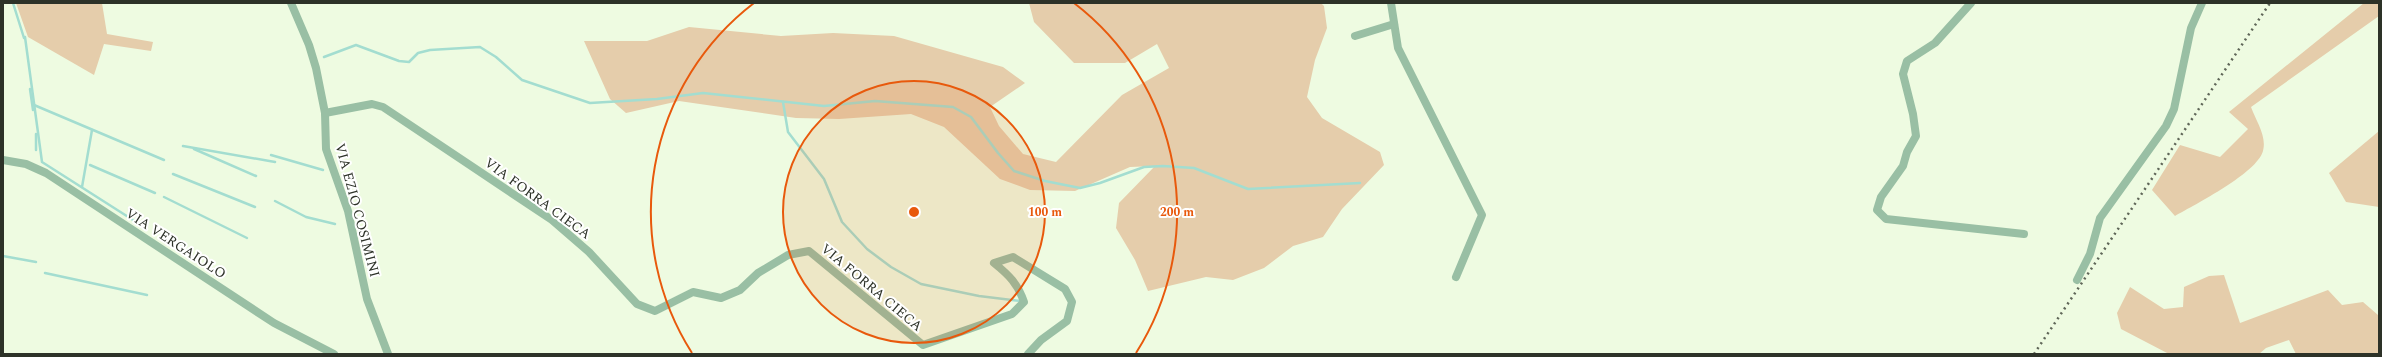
<svg xmlns="http://www.w3.org/2000/svg" width="2382" height="357" viewBox="0 0 2382 357" font-family="Spectral,serif">
  <style>
    .green { fill: #e5cdab }
    .lines { fill: none; stroke-linecap: round; stroke-linejoin: round }
    .stream { stroke: #a3ddd0; stroke-width: 2.5 }
    .minor { stroke: #99bfa4; stroke-width: 8 }
    .rail { stroke: #5f6658; stroke-width: 2.5; stroke-dasharray: 2 4; stroke-linecap: butt }
    .ring { fill: none; stroke: #e8590c; stroke-width: 2 }
    .labels { text-anchor: middle; stroke-width: 4; stroke-linejoin: round; paint-order: stroke }
    .street-label { font-size: 14px; fill: #2d3228; stroke: #fff }
    .centre { fill: #e8590c; stroke: #fff; stroke-width: 2 }
    .ring-label { font-size: 12px; text-anchor: middle; font-weight: bold; fill: #e8590c; stroke: #fff; stroke-width: 4; stroke-linejoin: round; paint-order: stroke }
  </style>
  <rect width="100%" height="100%" fill="#eefbe1"/>
  <!-- green -->
  <g class="green">
    <polygon points="16,3 102,3 107,34 153,42 151,51 104,44 94,75 28,37"/>
    <polygon points="1029,3 1321,3 1324,6 1327,28 1315,60 1307,97 1322,118 1380,152 1384,165 1342,209 1323,237 1293,246 1264,268 1233,280 1206,277 1148,291 1135,260 1116,228 1119,203 1155,166 1130,167 1075,191 1030,190 1000,179 944,127 911,114 839,119 796,118 679,101 626,113 610,99 584,41 647,41 689,27 781,36 833,33 894,36 1003,67 1025,83 990,107 999,126 1023,154 1056,162 1122,95 1169,68 1157,44 1125,63 1074,63 1034,22"/>
    <path d="M2364,3H2379V16L2251,107C2256,121 2267,136 2263,151C2257,173 2196,204 2175,216L2152,190L2180,145L2220,157L2248,129L2229,112Z"/>
    <polygon points="2379,131 2379,207 2346,202 2329,173"/>
    <polygon points="2224,275 2240,323 2328,290 2342,305 2363,302 2378,315 2379,314 2379,354 2296,354 2289,340 2266,348 2259,354 2169,354 2121,329 2117,313 2130,287 2164,309 2183,307 2184,287 2209,276"/>
  </g>
  <g class="lines">
    <!-- stream -->
    <g class="stream">
      <polyline points="13,3 24,38"/>
      <polyline points="25,37 42,162 144,227"/>
      <polyline points="324,57 356,45 399,61 409,62 418,53 430,50 480,47 496,57 522,80 590,103 657,99 703,93 824,106 875,101 953,107 971,117 998,153 1014,171 1045,181 1080,188 1100,183 1144,167 1163,166 1194,168 1248,189 1360,183"/>
      <polyline points="30,89 33,110"/>
      <polyline points="783,102 788,132 824,179 842,222 867,249 891,267 921,284 979,296 1021,301"/>
      <polyline points="34,105 164,160"/>
      <polyline points="183,146 275,162"/>
      <polyline points="194,149 256,176"/>
      <polyline points="36,150 36,134"/>
      <polyline points="271,155 323,170"/>
      <polyline points="90,165 155,193"/>
      <polyline points="173,174 255,207"/>
      <polyline points="82,187 92,130"/>
      <polyline points="164,197 247,238"/>
      <polyline points="275,201 306,217 335,224"/>
      <polyline points="3,256 36,262"/>
      <polyline points="45,273 147,295"/>
    </g>
    <!-- minor -->
    <g class="minor">
      <polyline points="291,3 309,45 316,68 325,113 326,149 348,211 367,299 388,354"/>
      <polyline points="1391,3 1398,48 1482,215 1456,277"/>
      <polyline points="1971,3 1935,43 1907,61 1903,74 1913,114 1916,136 1907,152 1903,166 1881,197 1877,210 1886,219 2024,234"/>
      <polyline points="1355,36 1394,24"/>
      <path d="M325,113L372,104L383,107L552,220L589,252L637,304L655,311L693,292L721,298L740,290L758,273L788,255L809,251L923,345L1012,314L1024,302C1018,284 1009,275 994,263L1013,257L1065,289L1072,302L1067,321L1041,340L1028,354"/>
      <polyline points="3,160 26,164 46,173 274,323 334,354"/>
      <polyline points="2077,280 2090,254 2100,218 2166,126 2174,109 2191,28 2202,3"/>
    </g>
    <!-- rail -->
    <polyline class="rail" points="2034,354 2270,3"/>
  </g>
  <!-- distance rings -->
  <circle cx="914" cy="212" r="131" fill="#e8590c" fill-opacity=".12"/>
  <g class="ring">
    <circle cx="914" cy="212" r="131"/>
    <path d="M692 353A263 263 0 0 1 754 3M1074 3A263 263 0 0 1 1136 353"/>
  </g>
  <g class="labels">
    <!-- street labels -->
    <g class="street-label">
      <text transform="translate(538 198) rotate(36)" y="5">VIA FORRA CIECA</text>
      <text transform="translate(358 210) rotate(75)" y="5">VIA EZIO COSIMINI</text>
      <text transform="translate(176 243) rotate(33)" y="5">VIA VERGAIOLO</text>
      <text transform="translate(872 287) rotate(40)" y="5">VIA FORRA CIECA</text>
    </g>
  </g>
  <circle cx="914" cy="212" r="6" class="centre"/>
  <g class="ring-label">
    <text x="1045" y="216">100 m</text>
    <text x="1177" y="216">200 m</text>
  </g>
  <!-- border -->
  <rect width="2382" height="357" fill="none" stroke="#2d3228" stroke-width="8"/>
</svg>
